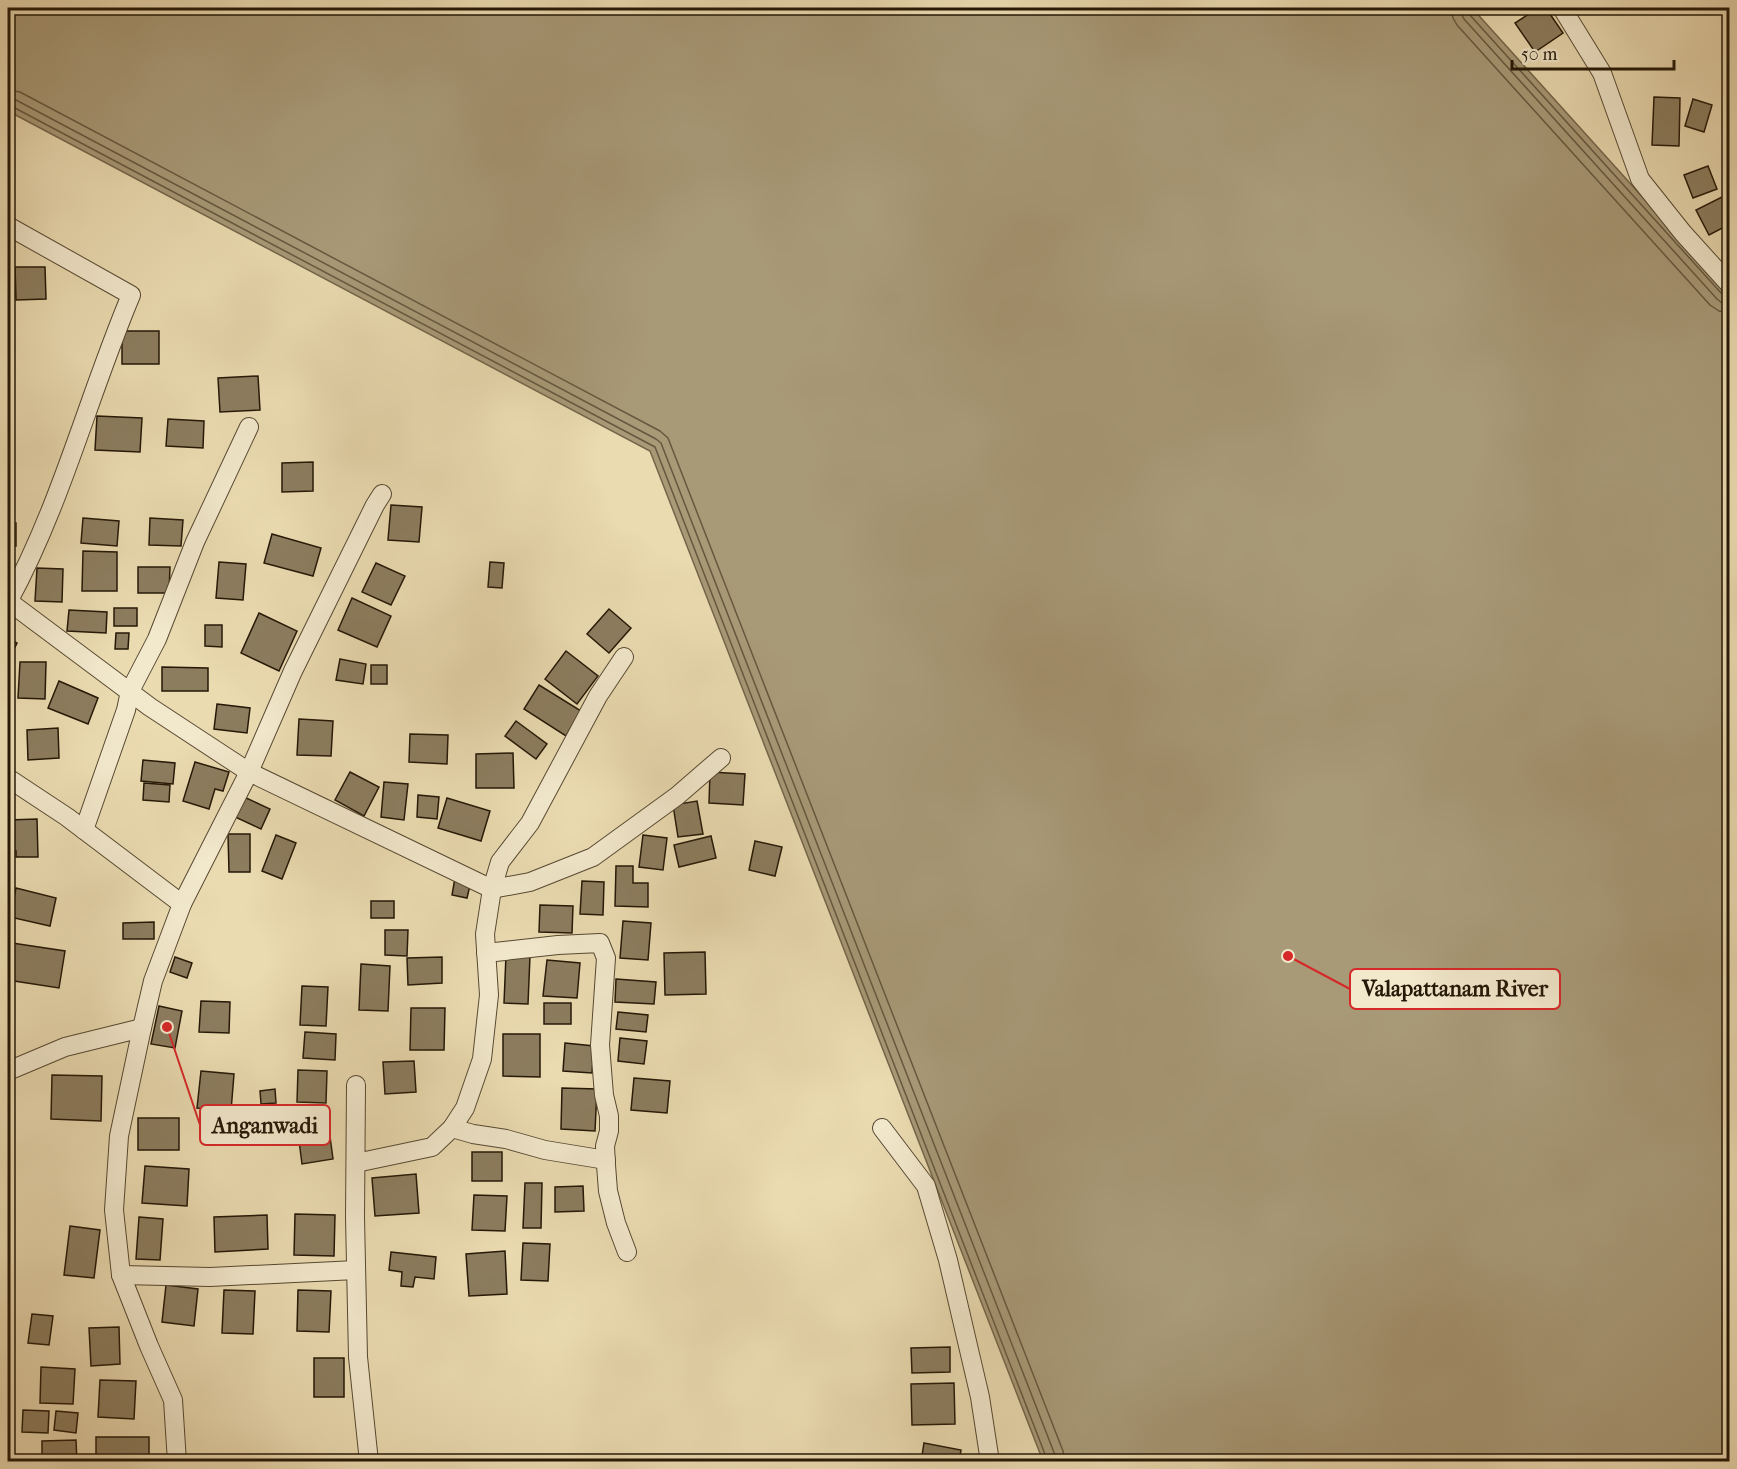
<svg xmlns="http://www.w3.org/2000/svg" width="1737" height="1469" viewBox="0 0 1737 1469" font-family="'IM FELL French Canon',serif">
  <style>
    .water { fill: #a89977; stroke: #74654a; stroke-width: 1.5 }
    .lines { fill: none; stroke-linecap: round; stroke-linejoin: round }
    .shore { stroke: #66583f; stroke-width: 1.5 }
    .building { fill: #8c7d5f; stroke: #251807; stroke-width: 1.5 }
    .street-casing { stroke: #564932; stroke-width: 20 }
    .street { stroke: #f2e8cc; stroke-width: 18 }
    .leader { fill: none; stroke: #d62828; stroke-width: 2 }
    .callout-dot { fill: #d62828; stroke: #f2e8cc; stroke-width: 2 }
    .callout { fill: #f2e8cc; stroke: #d62828; stroke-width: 2 }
    .callout-label { font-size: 22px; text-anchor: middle; font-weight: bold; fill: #251807 }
  </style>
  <rect width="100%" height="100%" fill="#ebdbb1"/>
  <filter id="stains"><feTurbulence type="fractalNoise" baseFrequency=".00333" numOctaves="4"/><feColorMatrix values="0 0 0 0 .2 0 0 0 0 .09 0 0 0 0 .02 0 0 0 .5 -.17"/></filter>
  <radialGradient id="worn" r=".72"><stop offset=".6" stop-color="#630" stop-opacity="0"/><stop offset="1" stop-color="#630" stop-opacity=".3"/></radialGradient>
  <!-- water -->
  <polygon class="water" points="8,8 1472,8 1729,293 1729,1461 1043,1461 650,451 8,111"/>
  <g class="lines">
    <!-- shore -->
    <g class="shore">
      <polyline points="1451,8 1453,18 1457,25 1710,305 1719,311 1730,313"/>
      <polyline points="1460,8 1461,13 1464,19 1717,299 1722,303 1730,304"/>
      <polyline points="1468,8 1469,14 1722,294 1730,297"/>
      <polyline points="8,90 20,92 660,431 668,438 1063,1451 1065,1462"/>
      <polyline points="8,99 16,100 656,439 661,443 1055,1455 1056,1462"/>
      <polyline points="8,106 13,107 655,447 1048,1462"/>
    </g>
  </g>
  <!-- building -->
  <g class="building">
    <polygon points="1538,8 1546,8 1563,33 1535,52 1515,23"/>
    <polygon points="1654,97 1680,98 1679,146 1652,145"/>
    <polygon points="1693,99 1712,105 1704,132 1685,126"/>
    <polygon points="1708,166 1717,189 1693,198 1684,175"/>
    <polygon points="1730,193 1730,224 1709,235 1696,210"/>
    <polygon points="15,267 45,267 46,299 16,300"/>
    <rect x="122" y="331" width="37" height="33"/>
    <polygon points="258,376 260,410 220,412 218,378"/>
    <polygon points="97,416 142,418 140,452 95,450"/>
    <polygon points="168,419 204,421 203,448 166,446"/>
    <polygon points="313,462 313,491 282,492 282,463"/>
    <polygon points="391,505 422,507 419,542 388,540"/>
    <polygon points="83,518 119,521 117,546 81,543"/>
    <polygon points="150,518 183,520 181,546 149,545"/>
    <polygon points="8,523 16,523 16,546 8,547"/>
    <polygon points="272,534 321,548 313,576 264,563"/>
    <polygon points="83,551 117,552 117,591 82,591"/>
    <polygon points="219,562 246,564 243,600 216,598"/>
    <polygon points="490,562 504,563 502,588 488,587"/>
    <polygon points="376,563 405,576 391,605 362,592"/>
    <polygon points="138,567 170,567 169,593 138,593"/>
    <polygon points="37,568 63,569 62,602 35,601"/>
    <polygon points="352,598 391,616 377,647 338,630"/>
    <rect x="114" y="608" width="23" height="18"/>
    <polygon points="609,609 631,628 609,653 587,634"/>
    <polygon points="69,610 107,612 106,633 67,631"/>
    <polygon points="259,613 297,631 279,671 241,653"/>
    <polygon points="205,625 222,625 222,647 205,646"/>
    <polygon points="116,633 129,633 128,649 115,649"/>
    <polygon points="8,638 17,643 8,662"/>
    <polygon points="566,651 598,676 577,704 545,679"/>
    <polygon points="340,659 366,664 363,684 336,680"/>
    <polygon points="20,662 46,662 45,699 18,698"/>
    <rect x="371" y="665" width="16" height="19"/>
    <polygon points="162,667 208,668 208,691 162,691"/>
    <polygon points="59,681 98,698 88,724 48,708"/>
    <polygon points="539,685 581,711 566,736 524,709"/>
    <polygon points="217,704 250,708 247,733 214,729"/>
    <polygon points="299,719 333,721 331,756 297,755"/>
    <polygon points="516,721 547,744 536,759 505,736"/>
    <polygon points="58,728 59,758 28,760 27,730"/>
    <polygon points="410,734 448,735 447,764 409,762"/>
    <polygon points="513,753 514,788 476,788 476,754"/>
    <polygon points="143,760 175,763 173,784 141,781"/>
    <polygon points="195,762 229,772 223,791 215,789 209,809 183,801"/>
    <polygon points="350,772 379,787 364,816 335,800"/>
    <polygon points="710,772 745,774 743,805 709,803"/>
    <polygon points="384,782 408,784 404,820 381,817"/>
    <polygon points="144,783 170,785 169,802 143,800"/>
    <polygon points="418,795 439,797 437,819 417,817"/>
    <polygon points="244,797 270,809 261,829 235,817"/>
    <polygon points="447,798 490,811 481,841 438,828"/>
    <polygon points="697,801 703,834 678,837 673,805"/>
    <polygon points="37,819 38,857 16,857 16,851 11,851 11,838 8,838 8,820"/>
    <polygon points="228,834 250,834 250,872 229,872"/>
    <polygon points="276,835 296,843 282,879 262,871"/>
    <polygon points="643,835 667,838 663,870 639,867"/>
    <polygon points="711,836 716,858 679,867 674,845"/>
    <polygon points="755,841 782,847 775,876 749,870"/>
    <polygon points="616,866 633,866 633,883 648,883 648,907 615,906"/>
    <polygon points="455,878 471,881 467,898 452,895"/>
    <polygon points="582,881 604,882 603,915 580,914"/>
    <polygon points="16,888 56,898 50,926 10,917"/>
    <rect x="371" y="901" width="23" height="17"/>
    <polygon points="540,905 573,906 572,933 539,932"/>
    <polygon points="623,921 651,923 648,960 620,958"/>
    <polygon points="154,922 154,939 123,939 123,923"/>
    <polygon points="385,930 408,930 407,956 385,955"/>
    <polygon points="12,943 65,951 59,988 8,980"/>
    <polygon points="705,952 706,994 665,995 664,953"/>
    <polygon points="506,955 530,956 528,1004 504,1003"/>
    <polygon points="175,957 192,963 187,978 170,972"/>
    <polygon points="442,957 442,983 408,985 407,958"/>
    <polygon points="547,960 580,963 577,998 543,996"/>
    <polygon points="361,964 390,966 388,1011 359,1010"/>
    <polygon points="616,979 656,982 654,1004 615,1002"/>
    <polygon points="302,986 328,987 326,1026 300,1025"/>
    <polygon points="201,1001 230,1002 229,1033 199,1032"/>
    <rect x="544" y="1003" width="27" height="21"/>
    <polygon points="159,1006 182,1011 175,1048 151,1044"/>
    <polygon points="411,1008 445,1008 444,1050 410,1050"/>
    <polygon points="618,1012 648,1015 646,1032 616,1029"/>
    <polygon points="305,1032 336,1034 335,1060 303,1058"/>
    <polygon points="503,1034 540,1034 540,1077 503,1076"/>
    <polygon points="620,1038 647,1041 644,1064 618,1061"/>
    <polygon points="565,1043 594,1046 592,1073 563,1071"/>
    <polygon points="414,1061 416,1092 385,1094 383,1062"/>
    <polygon points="298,1070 327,1071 326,1103 297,1102"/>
    <polygon points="201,1071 234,1074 231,1111 197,1108"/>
    <polygon points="52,1075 102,1076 101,1121 51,1119"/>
    <polygon points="634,1078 670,1081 667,1113 631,1110"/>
    <polygon points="562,1088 597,1089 595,1131 561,1129"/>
    <polygon points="275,1089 276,1103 261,1104 260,1091"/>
    <rect x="138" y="1118" width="41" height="32"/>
    <polygon points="329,1129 333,1159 302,1164 298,1133"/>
    <rect x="472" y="1152" width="30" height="29"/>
    <polygon points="145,1166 189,1169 187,1206 142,1203"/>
    <polygon points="416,1174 419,1213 375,1216 372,1178"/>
    <polygon points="525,1183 542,1183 541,1228 523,1228"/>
    <polygon points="583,1186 584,1211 555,1212 555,1187"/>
    <polygon points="474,1195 507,1196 505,1231 472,1230"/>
    <polygon points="295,1214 335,1215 334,1256 294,1255"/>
    <polygon points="267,1215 268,1249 215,1252 214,1217"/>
    <polygon points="139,1217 163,1219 160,1260 136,1259"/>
    <polygon points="70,1226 100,1230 94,1278 64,1275"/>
    <polygon points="523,1243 550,1244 548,1281 521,1280"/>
    <polygon points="505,1251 507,1294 469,1296 466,1254"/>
    <polygon points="391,1252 436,1257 434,1279 415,1277 413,1287 401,1286 402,1272 389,1270"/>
    <polygon points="166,1285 198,1289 194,1326 162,1322"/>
    <polygon points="224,1290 255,1291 253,1334 222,1333"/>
    <polygon points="298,1290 331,1291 329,1332 297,1331"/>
    <polygon points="32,1314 53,1316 49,1345 28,1343"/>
    <polygon points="119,1327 120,1364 91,1366 89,1328"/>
    <polygon points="950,1347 950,1372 912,1373 911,1348"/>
    <rect x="314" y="1358" width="30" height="39"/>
    <polygon points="41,1367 75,1369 73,1404 40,1403"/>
    <polygon points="100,1380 136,1381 134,1419 98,1417"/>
    <polygon points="954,1383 955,1424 912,1425 911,1384"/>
    <polygon points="23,1410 49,1411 48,1433 22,1432"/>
    <polygon points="56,1411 78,1413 76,1433 54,1430"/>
    <rect x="96" y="1437" width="53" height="25"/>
    <polygon points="76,1440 77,1462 42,1462 42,1441"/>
    <polygon points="924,1443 961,1450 959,1462 921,1462"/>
  </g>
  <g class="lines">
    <defs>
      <g id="street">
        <polyline points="1562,8 1602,73 1640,179 1683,233 1730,285"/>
        <path d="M8,226L131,295C88,397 61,505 8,602"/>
        <polyline points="8,601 150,707 249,772 293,671 375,505 382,494"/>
        <polyline points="624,657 598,696 530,823 500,862 492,889 530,882 593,857 677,796 721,758"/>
        <polyline points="8,778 67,817 182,904"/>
        <polyline points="84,830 126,710 130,691 157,639 195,542 249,427"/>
        <polyline points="486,953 558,945 600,943 606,958 600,1045 604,1095 609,1116 609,1131 605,1146 606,1165 608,1191 616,1223 627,1252"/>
        <polyline points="142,1028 153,981 182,904 249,772 492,889 485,934 489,995 482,1059 465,1108 452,1128 432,1147 356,1163"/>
        <polyline points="8,1071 65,1047 142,1028 119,1136 114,1210 121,1275 149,1346 173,1400 177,1462"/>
        <polyline points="356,1085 355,1217 358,1357 369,1462"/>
        <polyline points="452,1128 473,1134 506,1139 545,1150 606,1160"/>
        <polyline points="882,1128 926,1186 948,1260 980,1397 990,1462"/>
        <polyline points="121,1275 210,1277 356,1270"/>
      </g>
    </defs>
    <!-- street casing -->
    <use href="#street" class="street-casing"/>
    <!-- street -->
    <use href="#street" class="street"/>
  </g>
  <!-- callouts -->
  <path class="leader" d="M1288 956L1350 989M167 1027L200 1125"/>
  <g class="callout-dot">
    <circle cx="1288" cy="956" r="6"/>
    <circle cx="167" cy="1027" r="6"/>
  </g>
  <g class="callout">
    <rect x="1350" y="969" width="210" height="40" rx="6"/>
    <rect x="200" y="1105" width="130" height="40" rx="6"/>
  </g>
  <g class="callout-label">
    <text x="1455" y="996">Valapattanam River</text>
    <text x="265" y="1133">Anganwadi</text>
  </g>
  <!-- margin -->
  <rect width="1737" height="1469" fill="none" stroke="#ebdbb1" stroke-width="30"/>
  <rect x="9" y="9" width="1719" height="1451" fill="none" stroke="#251807" stroke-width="3"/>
  <rect x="15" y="15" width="1707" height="1439" fill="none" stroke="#251807" stroke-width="1.5"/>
  <!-- scale -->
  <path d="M1512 60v9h162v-9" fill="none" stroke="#251807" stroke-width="3"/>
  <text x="1521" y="60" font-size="18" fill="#251807" stroke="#f2e8cc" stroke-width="4.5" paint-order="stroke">50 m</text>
  <rect width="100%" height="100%" filter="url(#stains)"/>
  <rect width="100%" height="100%" fill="url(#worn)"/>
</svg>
